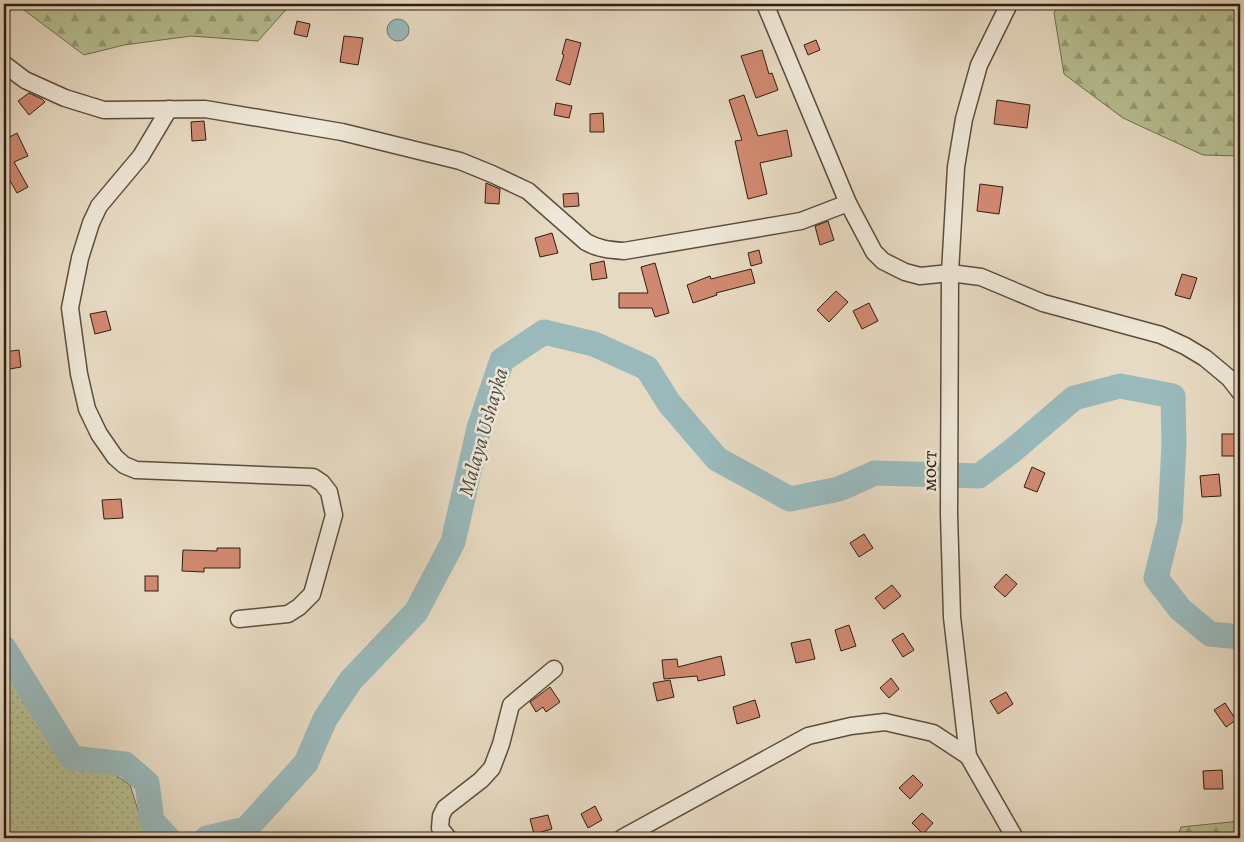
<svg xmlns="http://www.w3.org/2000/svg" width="1244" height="842" viewBox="0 0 1244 842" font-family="Alegreya,serif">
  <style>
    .grass { fill: url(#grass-dots); stroke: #726e52 }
    .forest { fill: url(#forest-firs); stroke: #726e52 }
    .water { fill: #99b9bb; stroke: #6e7b77 }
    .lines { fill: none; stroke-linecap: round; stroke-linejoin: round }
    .stream { stroke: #6e7b77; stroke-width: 4.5 }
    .river { stroke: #99b9bb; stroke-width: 25 }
    .building { fill: #d08970; stroke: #2e1e12 }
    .minor-casing { stroke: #5c4d3e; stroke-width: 19 }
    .minor { stroke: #efe7d7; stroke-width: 16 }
    .labels { text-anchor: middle; stroke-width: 5; stroke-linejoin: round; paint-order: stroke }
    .street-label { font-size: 20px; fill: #2e1e12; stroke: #efe7d7 }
    .water-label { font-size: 21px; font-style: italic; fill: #4e4c45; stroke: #efe7d7 }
  </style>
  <defs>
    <pattern id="grass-dots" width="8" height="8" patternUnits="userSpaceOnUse" patternTransform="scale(1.25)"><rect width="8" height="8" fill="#b7bf92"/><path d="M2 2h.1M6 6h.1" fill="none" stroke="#959b76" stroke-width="1.8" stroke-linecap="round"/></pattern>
    <pattern id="forest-firs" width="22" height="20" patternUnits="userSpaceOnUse" patternTransform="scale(1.25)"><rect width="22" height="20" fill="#b7bf92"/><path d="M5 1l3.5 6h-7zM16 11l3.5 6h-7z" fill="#959b76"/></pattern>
  </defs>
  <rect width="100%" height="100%" fill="#e7dac2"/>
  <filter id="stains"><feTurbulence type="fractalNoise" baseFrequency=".004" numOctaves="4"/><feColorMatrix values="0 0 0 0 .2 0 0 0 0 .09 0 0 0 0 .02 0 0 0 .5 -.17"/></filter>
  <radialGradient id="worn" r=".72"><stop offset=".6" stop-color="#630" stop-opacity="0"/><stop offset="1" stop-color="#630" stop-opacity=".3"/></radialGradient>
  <!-- grass -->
  <polygon class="grass" points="4,666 68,768 110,771 130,785 147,838 15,838 4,833"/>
  <!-- forest -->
  <g class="forest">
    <polygon points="16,4 291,4 258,41 191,36 124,45 84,55"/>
    <polygon points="1059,4 1240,4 1240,156 1203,155 1123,118 1064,74 1054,13"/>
    <polygon points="1240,821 1240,838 1177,838 1181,827"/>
  </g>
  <!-- water -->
  <circle class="water" cx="398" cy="30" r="11"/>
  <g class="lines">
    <!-- stream -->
    <polyline class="stream" points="246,829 246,838"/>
    <!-- river -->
    <g class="river">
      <polyline points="4,648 72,758 125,764 147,783 152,821 168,838"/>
      <polyline points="207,838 246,829 306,763 325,719 351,680 416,612 453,542 479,428 502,360 544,332 594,344 647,368 669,403 717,459 790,499 839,489 875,473 979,476 1012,451 1074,398 1120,386 1173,396 1174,445 1170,521 1156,578 1180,609 1210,634 1240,637"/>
    </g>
  </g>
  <!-- building -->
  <g class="building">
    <polygon points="297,21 310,24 307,37 294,34"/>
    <polygon points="344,36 363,38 358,65 340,62"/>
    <polygon points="566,39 581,43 570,85 556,80 564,55 562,54"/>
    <polygon points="816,40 820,50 808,55 804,45"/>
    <polygon points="762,50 769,74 772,73 778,90 756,98 741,56"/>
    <polygon points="29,93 42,99 45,102 29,115 18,101"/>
    <polygon points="744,95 758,136 787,130 792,156 760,163 767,194 748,199 735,141 742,140 729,100"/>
    <polygon points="997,100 1030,105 1027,128 994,124"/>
    <polygon points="556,103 572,106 569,118 554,115"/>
    <polygon points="603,113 604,132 590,132 590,114"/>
    <polygon points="204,121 206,140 192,141 191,122"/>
    <polygon points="17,133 28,156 14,162 28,187 17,193 4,170 4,140"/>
    <polygon points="486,183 500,189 499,204 485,203"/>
    <polygon points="980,184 1003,187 999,214 977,211"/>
    <polygon points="578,193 579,206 564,207 563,194"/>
    <polygon points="828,221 834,240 820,245 815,226"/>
    <polygon points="552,233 558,253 540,257 535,238"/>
    <polygon points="759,250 762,263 751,266 748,253"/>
    <polygon points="604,261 607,278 592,280 590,264"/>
    <polygon points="655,263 669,313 655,317 652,308 619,308 619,293 648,293 641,267"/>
    <polygon points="751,269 755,283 716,293 717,295 693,303 687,285 710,276 711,279"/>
    <polygon points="1182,274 1197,278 1190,299 1175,295"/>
    <polygon points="836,291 848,302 829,322 817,310"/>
    <polygon points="869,303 878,321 862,329 853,311"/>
    <polygon points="106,311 111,330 95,334 90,314"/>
    <polygon points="19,350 21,367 4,370 4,352"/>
    <rect x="1222" y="434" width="18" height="22"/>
    <polygon points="1032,467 1045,473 1037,492 1024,487"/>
    <polygon points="1219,474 1221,496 1202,497 1200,476"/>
    <polygon points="121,499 123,518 104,519 102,500"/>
    <polygon points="864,534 873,548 859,557 850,543"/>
    <polygon points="217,548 240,548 240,568 204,568 204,572 182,571 183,550 217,551"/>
    <polygon points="1006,574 1017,584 1005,597 994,587"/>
    <rect x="145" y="576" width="13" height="15"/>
    <polygon points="892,585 901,596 884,609 875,598"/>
    <polygon points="849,625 856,646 841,651 835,630"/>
    <polygon points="903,633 914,650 903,657 892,640"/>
    <polygon points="810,639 815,659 796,663 791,643"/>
    <polygon points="721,656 725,675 698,681 697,676 664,679 662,660 677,659 678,667"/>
    <polygon points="891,678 899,689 889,698 880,688"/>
    <polygon points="670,680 674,697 657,701 653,683"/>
    <polygon points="550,687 560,702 546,712 543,707 536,712 530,702"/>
    <polygon points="1006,692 1013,704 998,714 990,701"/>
    <polygon points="755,700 760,717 737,724 733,707"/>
    <polygon points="1225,703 1236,720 1226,727 1214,710"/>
    <polygon points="1222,770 1223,789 1204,789 1203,771"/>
    <polygon points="913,775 923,785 910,799 899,788"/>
    <polygon points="595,806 602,820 588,828 581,814"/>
    <polygon points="922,813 933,823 923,834 912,823"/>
    <polygon points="548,815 552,829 534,834 530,819"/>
  </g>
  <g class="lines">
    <defs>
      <g id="minor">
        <polyline points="765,4 848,203 874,252 883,261 905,272 920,276 950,273 981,277 1043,303 1161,335 1185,346 1205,358 1229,378 1240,392"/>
        <polyline points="1009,4 979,65 964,119 956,167 950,273 949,514 952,617 968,756 1015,838"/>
        <path d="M4,64L25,80L65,98L104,110L205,109L342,132L460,161L492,174L528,191L586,242C598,249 610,250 624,251L801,221L848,203"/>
        <polyline points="169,109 141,156 99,206 91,223 80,258 70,308 79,374 87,409 99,434 115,457 124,465 136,470 313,477 322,483 329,492 334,515 312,594 299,607 288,614 239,619"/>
        <polyline points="448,838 440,828 441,816 445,808 481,780 492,768 501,744 511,705 554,669"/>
        <polyline points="622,838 808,736 851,726 885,722 933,733 968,756"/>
      </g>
    </defs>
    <!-- minor casing -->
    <use href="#minor" class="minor-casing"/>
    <!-- minor -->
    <use href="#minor" class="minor"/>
  </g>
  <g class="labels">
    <!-- street labels -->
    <g class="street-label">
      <text transform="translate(929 471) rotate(-89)" y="7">мост</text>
    </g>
    <!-- water labels -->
    <g class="water-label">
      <text transform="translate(483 432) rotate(-74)" y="7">Malaya Ushayka</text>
    </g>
  </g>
  <!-- margin -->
  <rect width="1244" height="842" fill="none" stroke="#e7dac2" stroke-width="20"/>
  <rect x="5" y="5" width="1234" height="832" fill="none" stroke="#2e1e12" stroke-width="2.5"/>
  <rect x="10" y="10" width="1224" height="822" fill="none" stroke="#2e1e12"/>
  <rect width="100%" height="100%" filter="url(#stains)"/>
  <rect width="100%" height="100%" fill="url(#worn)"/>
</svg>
